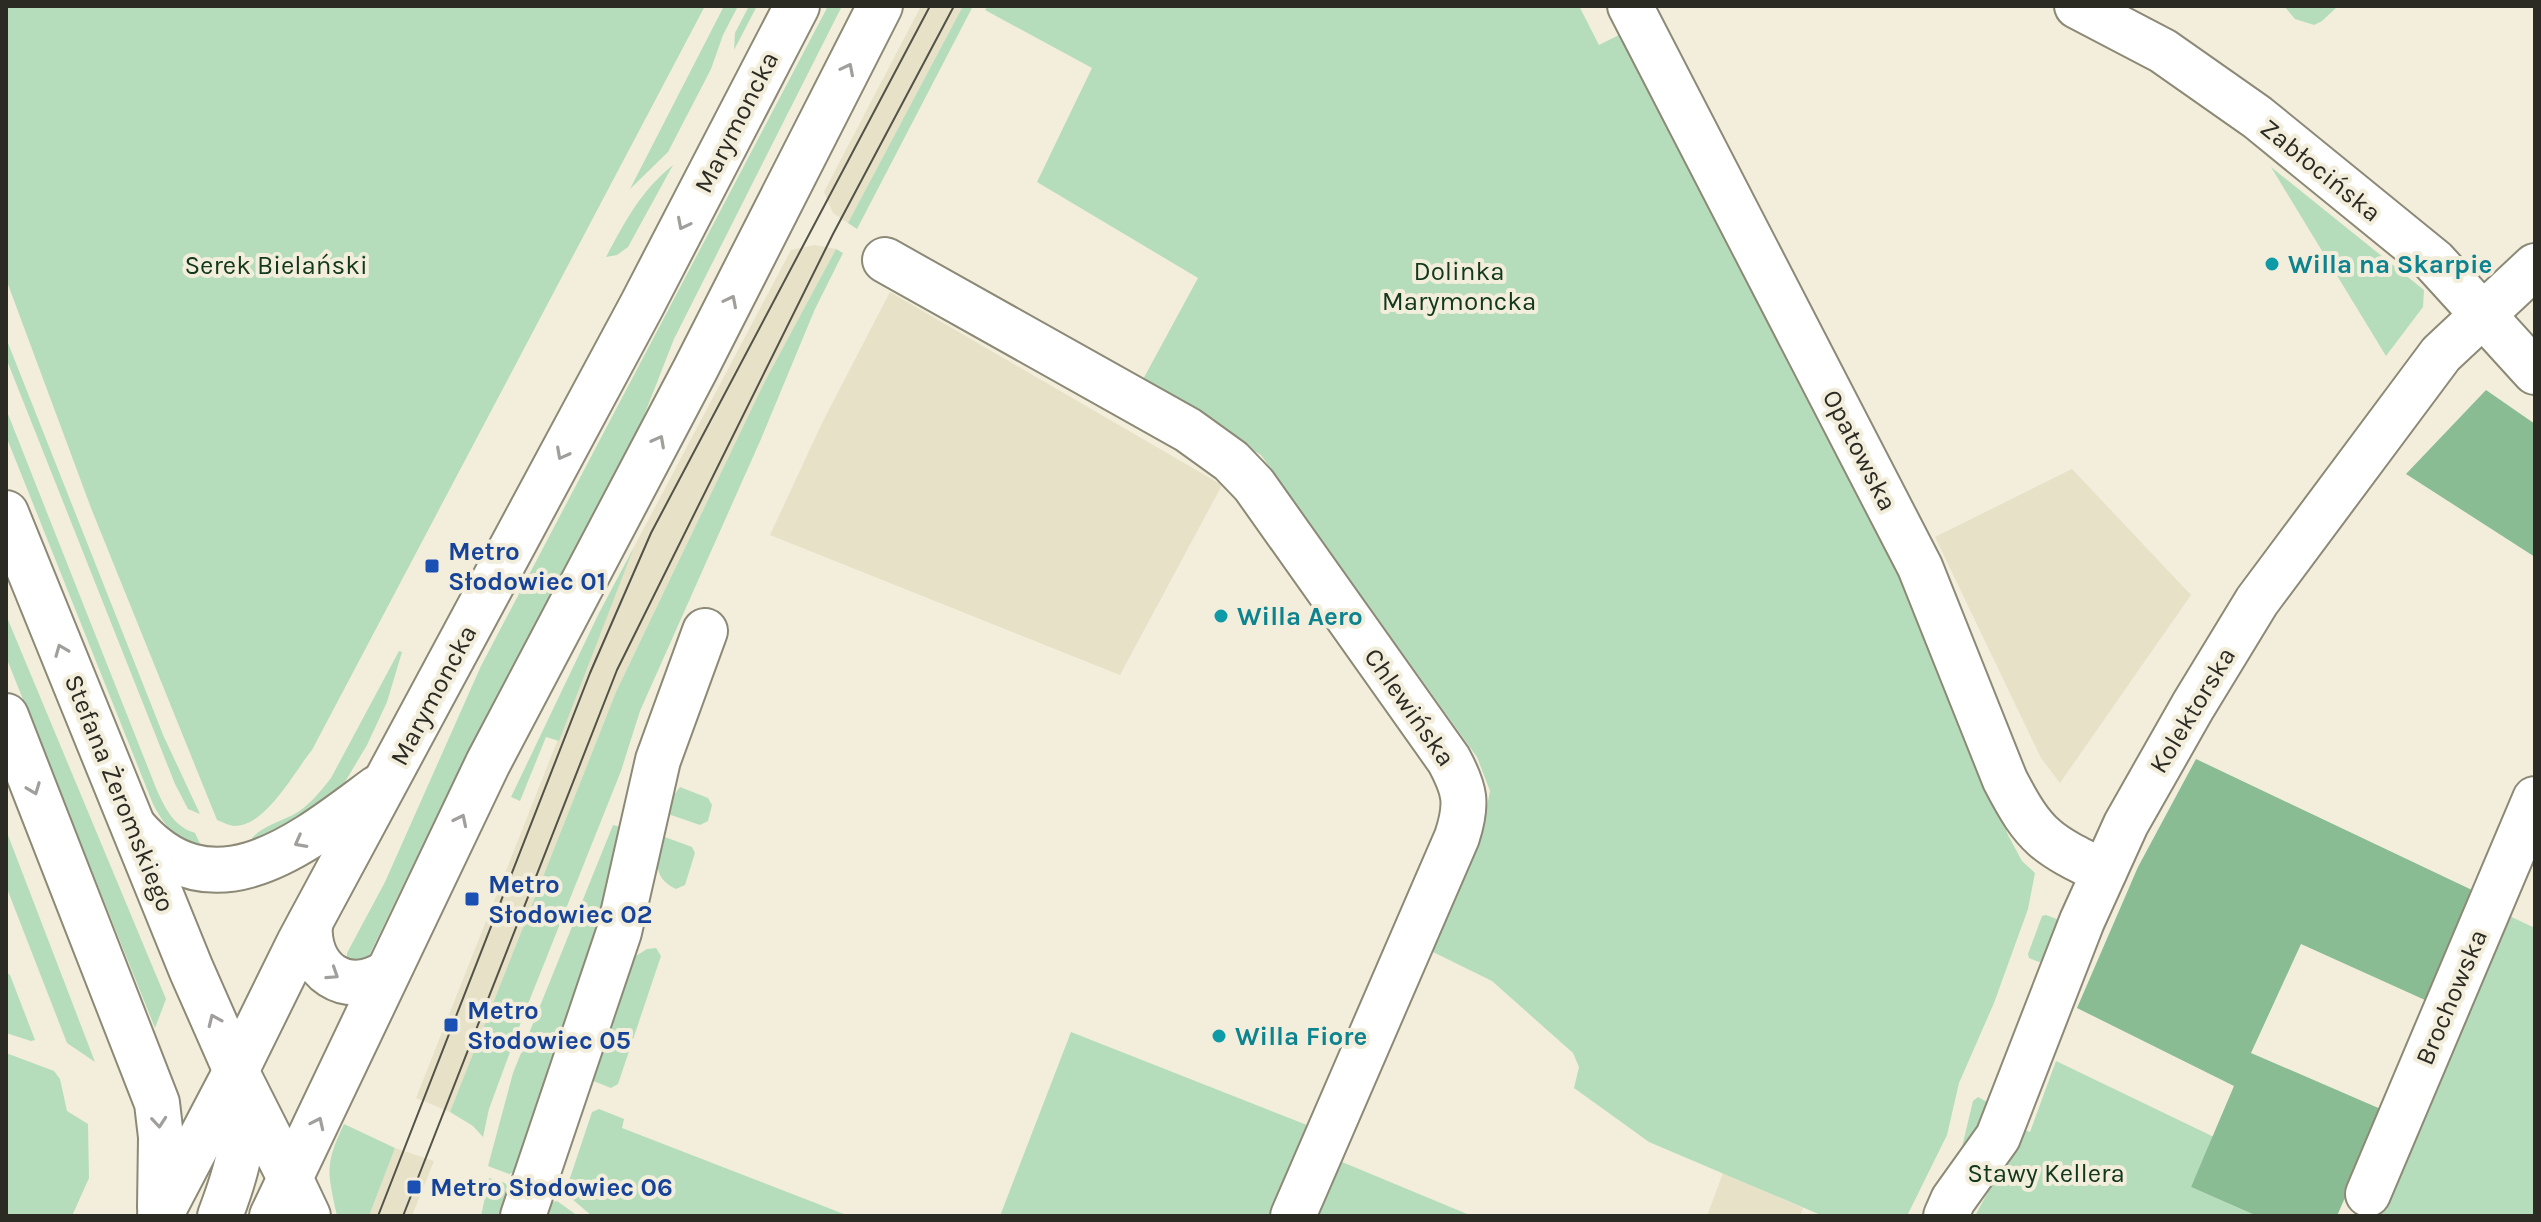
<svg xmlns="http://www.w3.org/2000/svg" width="2541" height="1222" viewBox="0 0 2541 1222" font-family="Karla,sans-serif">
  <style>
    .built { fill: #e7e1c7 }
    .green { fill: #b5ddbc }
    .forest { fill: #89bc92 }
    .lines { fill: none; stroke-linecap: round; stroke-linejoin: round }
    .minor-casing { stroke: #8c8977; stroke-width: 48 }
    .secondary-casing { stroke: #8c8977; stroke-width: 48 }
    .motorway-casing { stroke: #8c8977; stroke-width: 48 }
    .minor { stroke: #fff; stroke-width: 44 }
    .secondary { stroke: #fff; stroke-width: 44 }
    .motorway { stroke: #fff; stroke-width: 44 }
    .tram { stroke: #535248; stroke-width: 2 }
    .oneway { stroke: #a09f9c }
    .culture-dot { fill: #0f9aa8; stroke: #f2eedb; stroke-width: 3 }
    .transit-dot { fill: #1a4fb4; stroke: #f2eedb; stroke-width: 3 }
    .labels { text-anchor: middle; stroke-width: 8; stroke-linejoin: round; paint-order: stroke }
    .street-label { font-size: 26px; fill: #2b2a23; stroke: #f2eedb }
    .culture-label { font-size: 26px; font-weight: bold; fill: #0d838f; stroke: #f2eedb; text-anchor: start }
    .park-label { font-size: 26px; fill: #11381c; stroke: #f2eedb }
    .transit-label { font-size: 26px; font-weight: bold; fill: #164399; stroke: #f2eedb; text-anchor: start }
  </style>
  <rect width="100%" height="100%" fill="#f2eedb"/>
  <!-- built -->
  <g class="built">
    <polygon points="921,6 963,6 848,223 833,213 824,192"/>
    <polygon points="814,245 836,249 764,383 616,692 450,1112 416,1098 634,547 791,250"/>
    <polygon points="890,292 1222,485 1120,675 770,535 823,421"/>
    <polygon points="2072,469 2191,595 2060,783 2041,758 1935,537"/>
    <polygon points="395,1148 434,1161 412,1216 369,1216"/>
    <polygon points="1723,1173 1803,1208 1800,1216 1707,1216"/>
  </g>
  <!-- green -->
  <g class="green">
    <path d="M6,6H705L312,750C294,772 266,826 235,826C230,826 222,822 217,820L91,508L6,279Z"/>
    <polygon points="724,6 738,6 723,35 711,69 668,152 630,189"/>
    <polygon points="749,6 757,6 734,50 735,33"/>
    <polygon points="828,6 842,6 674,339 627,459 457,774 364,966 347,964 347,953 385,882 481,666"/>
    <polygon points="963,6 973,6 857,229 848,223"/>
    <polygon points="988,6 1579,6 1599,45 1623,33 1897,573 1986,773 2008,835 2022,861 2035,873 2028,909 1994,1003 1959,1083 1947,1135 1907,1216 1823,1216 1649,1142 1574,1088 1579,1067 1573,1053 1492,981 1431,951 1480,843 1490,791 1477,757 1261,455 1141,383 1198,278 1037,182 1092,68 985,10"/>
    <polygon points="2284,6 2338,6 2322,21 2314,25 2295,19"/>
    <path d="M673,165L628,247L617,255L606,257C626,220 640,192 673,165Z"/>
    <polygon points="2271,167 2424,290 2423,307 2386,356"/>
    <polygon points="836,249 843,253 815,309 761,439 640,711 621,771 524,1014 489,1109 483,1137 473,1126 450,1112 616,692 764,383"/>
    <polygon points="6,338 164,737 200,814 188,809 175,784 6,358"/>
    <path d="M6,409L156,788C165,808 173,826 195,833L204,852C179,843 165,827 153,804L6,436Z"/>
    <polygon points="634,547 559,741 546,737 520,801 511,797 599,613"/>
    <polygon points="6,615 166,999 155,1028 6,657"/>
    <path d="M399,651L402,652L387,702L367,745L339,792L253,848L252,838C263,826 279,822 293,815C309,806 320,792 331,778Z"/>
    <polygon points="680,787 708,798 712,805 708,821 700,825 668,814 671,799"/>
    <polygon points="613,825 624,828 600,932 521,1170 509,1174 488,1166 513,1073"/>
    <polygon points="6,830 95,1062 67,1043 6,886"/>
    <path d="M662,836L692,847L695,853L685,885L676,889C651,877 657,859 662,836Z"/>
    <polygon points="2503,913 2535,928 2535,1216 2380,1216"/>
    <polygon points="2046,915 2062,921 2046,960 2039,962 2029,958 2028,954 2042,916"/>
    <polygon points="656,948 661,956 618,1084 611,1088 591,1080 631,959 647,949"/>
    <polygon points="6,972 10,975 35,1040 31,1041 6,1033"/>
    <polygon points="1071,1032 1307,1125 1269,1216 1000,1216"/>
    <polygon points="6,1053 54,1071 60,1079 67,1111 88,1124 89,1178 72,1216 6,1216"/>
    <polygon points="2056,1061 2214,1137 2191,1187 2257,1216 1975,1216 2022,1129 2030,1132"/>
    <polygon points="1978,1097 1987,1102 1990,1108 1966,1150 1962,1147 1973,1101"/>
    <polygon points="599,1109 624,1119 622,1128 849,1216 592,1216 565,1193 592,1112"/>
    <path d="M344,1124L395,1148L369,1216H337C328,1172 324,1166 344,1124Z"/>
    <polygon points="1342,1162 1472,1216 1319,1216"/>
    <polygon points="489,1178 505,1183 513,1192 505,1216 481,1216"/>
    <polygon points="557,1201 578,1216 543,1216 546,1204"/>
  </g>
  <!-- forest -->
  <g class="forest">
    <polygon points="2486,390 2535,424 2535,557 2406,474"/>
    <polygon points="2196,759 2472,890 2425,1000 2301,944 2251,1053 2383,1110 2337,1216 2257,1216 2191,1187 2234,1086 2077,1008 2138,867"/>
  </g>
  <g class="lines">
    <defs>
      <g id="minor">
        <path d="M1630,6L1920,567L2005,780C2035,838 2046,844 2104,872"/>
        <polyline points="2077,6 2163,51 2257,117 2434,261 2535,372"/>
        <path d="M885,260L1188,430L1231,461L1254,485L1449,760C1465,790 1468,803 1457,837L1293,1216"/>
        <polyline points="2368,1194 2535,799"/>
        <polyline points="523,1216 619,932 658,760 705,631"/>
        <polyline points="1946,1216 1953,1200 1998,1137 2082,921 2126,824 2193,706 2257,601 2441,354 2535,266"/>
      </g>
      <g id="secondary">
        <polyline points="6,513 191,969 236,1071 291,1180"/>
        <polyline points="6,716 157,1103 161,1137 160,1208"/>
        <path d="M134,827C213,919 304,842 377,788"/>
        <path d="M310,923C306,971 346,999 388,972"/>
        <polyline points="160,1216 236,1071 299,943 642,305 797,6"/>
        <path d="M220,1216C237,1171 247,1139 239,1090"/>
        <polyline points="272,1216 488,763 695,370 880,6"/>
      </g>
      <polyline id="motorway" points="291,1180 308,1216"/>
    </defs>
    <!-- minor casing -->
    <use href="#minor" class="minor-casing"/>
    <!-- secondary casing -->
    <use href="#secondary" class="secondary-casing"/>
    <!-- motorway casing -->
    <use href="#motorway" class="motorway-casing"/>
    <!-- minor -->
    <use href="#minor" class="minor"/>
    <!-- secondary -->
    <use href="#secondary" class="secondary"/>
    <!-- motorway -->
    <use href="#motorway" class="motorway"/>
    <!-- tram -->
    <g class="tram">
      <polyline points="378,1216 590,673 651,533 930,6"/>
      <polyline points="403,1216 617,670 833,234 954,6"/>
    </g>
  </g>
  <!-- one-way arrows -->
  <defs><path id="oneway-chevron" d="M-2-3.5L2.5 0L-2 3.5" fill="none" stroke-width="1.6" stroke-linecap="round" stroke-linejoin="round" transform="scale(2)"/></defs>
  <g class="oneway">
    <use href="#oneway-chevron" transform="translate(848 69) rotate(-63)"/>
    <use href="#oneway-chevron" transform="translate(683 224) rotate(117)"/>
    <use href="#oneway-chevron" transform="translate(731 301) rotate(-63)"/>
    <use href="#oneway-chevron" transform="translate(659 441) rotate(-62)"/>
    <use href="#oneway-chevron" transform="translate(562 454) rotate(118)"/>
    <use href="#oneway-chevron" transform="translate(61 650) rotate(-112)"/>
    <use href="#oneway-chevron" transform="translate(34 789) rotate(69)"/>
    <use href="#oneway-chevron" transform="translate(461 820) rotate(-64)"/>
    <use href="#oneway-chevron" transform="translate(300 842) rotate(152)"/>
    <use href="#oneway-chevron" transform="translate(333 974) rotate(33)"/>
    <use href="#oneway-chevron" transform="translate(214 1020) rotate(-114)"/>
    <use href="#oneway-chevron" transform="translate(159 1122) rotate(85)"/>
    <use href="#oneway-chevron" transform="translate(318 1123) rotate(-65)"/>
  </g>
  <!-- markers -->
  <g class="culture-dot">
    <circle cx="2272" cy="264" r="8"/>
    <circle cx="1221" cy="616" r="8"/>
    <circle cx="1219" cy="1036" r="8"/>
  </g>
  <g class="transit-dot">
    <rect x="424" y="558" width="16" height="16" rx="4"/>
    <rect x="464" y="891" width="16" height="16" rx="4"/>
    <rect x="443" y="1017" width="16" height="16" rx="4"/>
    <rect x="406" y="1179" width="16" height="16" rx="4"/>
  </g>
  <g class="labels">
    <!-- street labels -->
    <g class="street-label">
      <text transform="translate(736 122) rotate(-63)" y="9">Marymoncka</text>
      <text transform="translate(2321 170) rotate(39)" y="9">Zabłocińska</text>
      <text transform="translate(1860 450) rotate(63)" y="9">Opatowska</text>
      <text transform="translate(433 695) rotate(-62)" y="9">Marymoncka</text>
      <text transform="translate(1410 707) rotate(55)" y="9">Chlewińska</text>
      <text transform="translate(2192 710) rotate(-59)" y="9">Kolektorska</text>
      <text transform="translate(120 793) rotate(68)" y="9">Stefana Żeromskiego</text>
      <text transform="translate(2451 997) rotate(-67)" y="9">Brochowska</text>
    </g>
    <!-- culture labels -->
    <g class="culture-label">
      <text x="2288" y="273">Willa na Skarpie</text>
      <text x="1237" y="625">Willa Aero</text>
      <text x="1235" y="1045">Willa Fiore</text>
    </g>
    <!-- park labels -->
    <g class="park-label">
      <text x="276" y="274">Serek Bielański</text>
      <text x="1459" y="280">Dolinka<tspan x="1459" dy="30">Marymoncka</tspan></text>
      <text x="2046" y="1182">Stawy Kellera</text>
    </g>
    <!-- transit labels -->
    <g class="transit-label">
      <text x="448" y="560">Metro<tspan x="448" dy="30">Słodowiec 01</tspan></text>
      <text x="488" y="893">Metro<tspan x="488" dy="30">Słodowiec 02</tspan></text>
      <text x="467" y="1019">Metro<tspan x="467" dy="30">Słodowiec 05</tspan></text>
      <text x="430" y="1196">Metro Słodowiec 06</text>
    </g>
  </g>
  <!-- border -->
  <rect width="2541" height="1222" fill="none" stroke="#2b2a23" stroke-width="16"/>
</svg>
